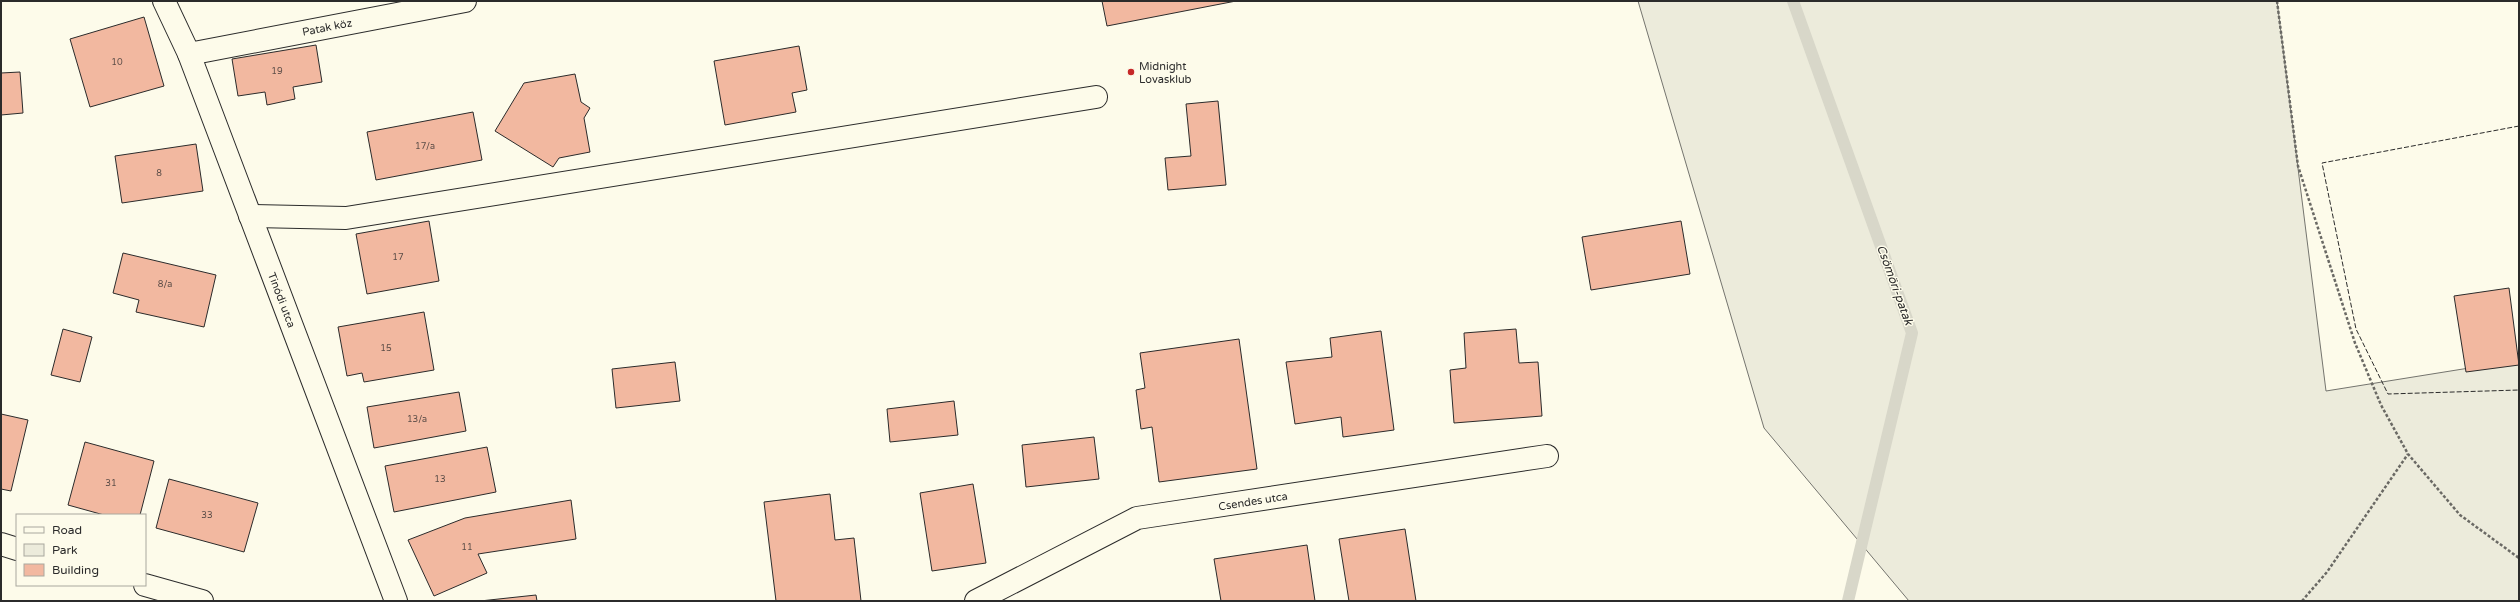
<svg xmlns="http://www.w3.org/2000/svg" width="2520" height="602" viewBox="0 0 2520 602" font-family="'Varela Round',sans-serif">
  <style>
    .green { fill: #ecebdb; stroke: #74746e }
    .lines { fill: none; stroke-linecap: round; stroke-linejoin: round }
    .stream { stroke: #d8d7c9; stroke-width: 12 }
    .building { fill: #f2b8a0; stroke: #2b2b2b }
    .minor-casing { stroke: #2b2b2b; stroke-width: 24 }
    .path { stroke: #6a6964; stroke-width: 2.5; stroke-dasharray: 3 2; stroke-linecap: butt }
    .minor { stroke: #fdfbea; stroke-width: 22 }
    .fence { stroke: #2b2b2b; stroke-width: 1; stroke-dasharray: 5 2; stroke-linecap: butt }
    .poi-dot { fill: #c62828; stroke: #fdfbea; stroke-width: 1.5 }
    .labels { text-anchor: middle; stroke-width: 3; stroke-linejoin: round; paint-order: stroke }
    .number-label { font-size: 9px; fill: #5d4e48 }
    .street-label { font-size: 11px; fill: #2b2b2b; stroke: #fdfbea }
    .poi-label { font-size: 11px; fill: #2b2b2b; stroke: #fdfbea; text-anchor: start }
    .water-label { font-size: 12px; font-style: italic; fill: #2b2b2b; stroke: #fdfbea }
  </style>
  <rect width="100%" height="100%" fill="#fdfbea"/>
  <!-- green -->
  <polygon class="green" points="1638,1 2277,1 2326,391 2519,360 2519,601 1909,601 1764,428"/>
  <g class="lines">
    <!-- stream -->
    <polyline class="stream" points="1793,1 1912,333 1848,601"/>
  </g>
  <!-- building -->
  <g class="building">
    <polygon points="1102,1 1236,1 1107,26"/>
    <polygon points="144,17 164,86 90,107 70,39"/>
    <polygon points="316,45 322,82 293,87 295,99 267,105 265,92 238,96 232,59"/>
    <polygon points="799,46 807,90 792,93 796,112 725,125 714,61"/>
    <polygon points="20,72 23,113 1,115 1,73"/>
    <polygon points="575,74 581,102 590,108 584,118 590,152 559,158 553,167 495,131 524,83"/>
    <polygon points="1218,101 1226,185 1168,190 1165,158 1191,156 1186,104"/>
    <polygon points="473,112 482,160 376,180 367,132"/>
    <polygon points="196,144 203,191 122,203 115,156"/>
    <polygon points="429,221 439,281 367,294 356,234"/>
    <polygon points="1681,221 1690,274 1591,290 1582,237"/>
    <polygon points="123,253 216,275 204,327 136,312 139,300 113,293"/>
    <polygon points="2509,288 2519,365 2466,372 2454,296"/>
    <polygon points="424,312 434,370 364,382 362,373 347,376 338,327"/>
    <polygon points="63,329 92,337 80,382 51,375"/>
    <polygon points="1516,329 1519,363 1538,362 1542,416 1454,423 1450,370 1466,368 1464,333"/>
    <polygon points="1381,331 1394,430 1343,437 1341,417 1295,424 1286,362 1332,357 1330,338"/>
    <polygon points="1239,339 1257,469 1159,482 1152,427 1141,429 1136,390 1145,388 1140,353"/>
    <polygon points="675,362 680,401 616,408 612,369"/>
    <polygon points="459,392 466,431 374,448 367,407"/>
    <polygon points="954,401 958,435 890,442 887,409"/>
    <polygon points="1,414 28,420 11,491 1,489"/>
    <polygon points="1094,437 1099,479 1026,487 1022,445"/>
    <polygon points="85,442 154,461 140,515 104,515 68,505"/>
    <polygon points="487,447 496,492 394,512 385,466"/>
    <polygon points="169,479 258,503 244,552 156,528"/>
    <polygon points="973,484 986,563 932,571 920,493"/>
    <polygon points="830,494 835,540 854,538 861,601 776,601 764,502"/>
    <polygon points="571,500 576,539 478,554 487,573 434,596 408,540 465,518"/>
    <polygon points="1405,529 1416,601 1349,601 1339,539"/>
    <polygon points="1307,545 1315,601 1221,601 1214,559"/>
    <polygon points="536,595 537,601 480,601"/>
  </g>
  <g class="lines">
    <defs>
      <g id="minor">
        <polyline points="164,1 189,54 396,601"/>
        <polyline points="189,54 465,1"/>
        <polyline points="250,216 346,218 1096,97"/>
        <polyline points="1,544 17,549"/>
        <polyline points="145,585 202,601"/>
        <polyline points="976,601 1137,518 1547,456"/>
      </g>
    </defs>
    <!-- minor casing -->
    <use href="#minor" class="minor-casing"/>
    <!-- path -->
    <g class="path">
      <polyline points="2277,1 2298,166 2355,343 2381,405 2408,454 2460,515 2519,558"/>
      <polyline points="2302,601 2327,572 2408,454"/>
    </g>
    <!-- minor -->
    <use href="#minor" class="minor"/>
    <!-- fence -->
    <polyline class="fence" points="2519,126 2322,163 2356,329 2388,394 2519,390"/>
  </g>
  <!-- markers -->
  <circle class="poi-dot" cx="1131" cy="72" r="4"/>
  <g class="labels">
    <!-- number labels -->
    <g class="number-label">
      <text x="117" y="65">10</text>
      <text x="277" y="74">19</text>
      <text x="425" y="149">17/a</text>
      <text x="159" y="176">8</text>
      <text x="398" y="260">17</text>
      <text x="165" y="287">8/a</text>
      <text x="386" y="351">15</text>
      <text x="417" y="422">13/a</text>
      <text x="440" y="482">13</text>
      <text x="111" y="486">31</text>
      <text x="207" y="518">33</text>
      <text x="467" y="550">11</text>
    </g>
    <!-- street labels -->
    <g class="street-label">
      <text transform="translate(327 27) rotate(-11)" y="4">Patak köz</text>
      <text transform="translate(282 300) rotate(69)" y="4">Tinódi utca</text>
      <text transform="translate(1253 501) rotate(-9)" y="4">Csendes utca</text>
    </g>
    <!-- poi labels -->
    <g class="poi-label">
      <text x="1139" y="70">Midnight<tspan x="1139" dy="13">Lovasklub</tspan></text>
    </g>
    <!-- water labels -->
    <g class="water-label">
      <text transform="translate(1895 285) rotate(70)" y="4">Csömöri-patak</text>
    </g>
  </g>
  <!-- border -->
  <rect width="2520" height="602" fill="none" stroke="#2b2b2b" stroke-width="4"/>
  <!-- legend -->
  <rect x="16" y="514" width="130" height="72" fill="#fdfbea" stroke="#a9a89e"/>
  <rect x="24" y="527" width="20" height="6" fill="#fdfbea" stroke="#a9a89e"/>
  <text x="52" y="534" font-size="12" fill="#2b2b2b">Road</text>
  <rect x="24" y="544" width="20" height="12" fill="#ecebdb" stroke="#a9a89e"/>
  <text x="52" y="554" font-size="12" fill="#2b2b2b">Park</text>
  <rect x="24" y="564" width="20" height="12" fill="#f2b8a0" stroke="#a9a89e"/>
  <text x="52" y="574" font-size="12" fill="#2b2b2b">Building</text>
</svg>
